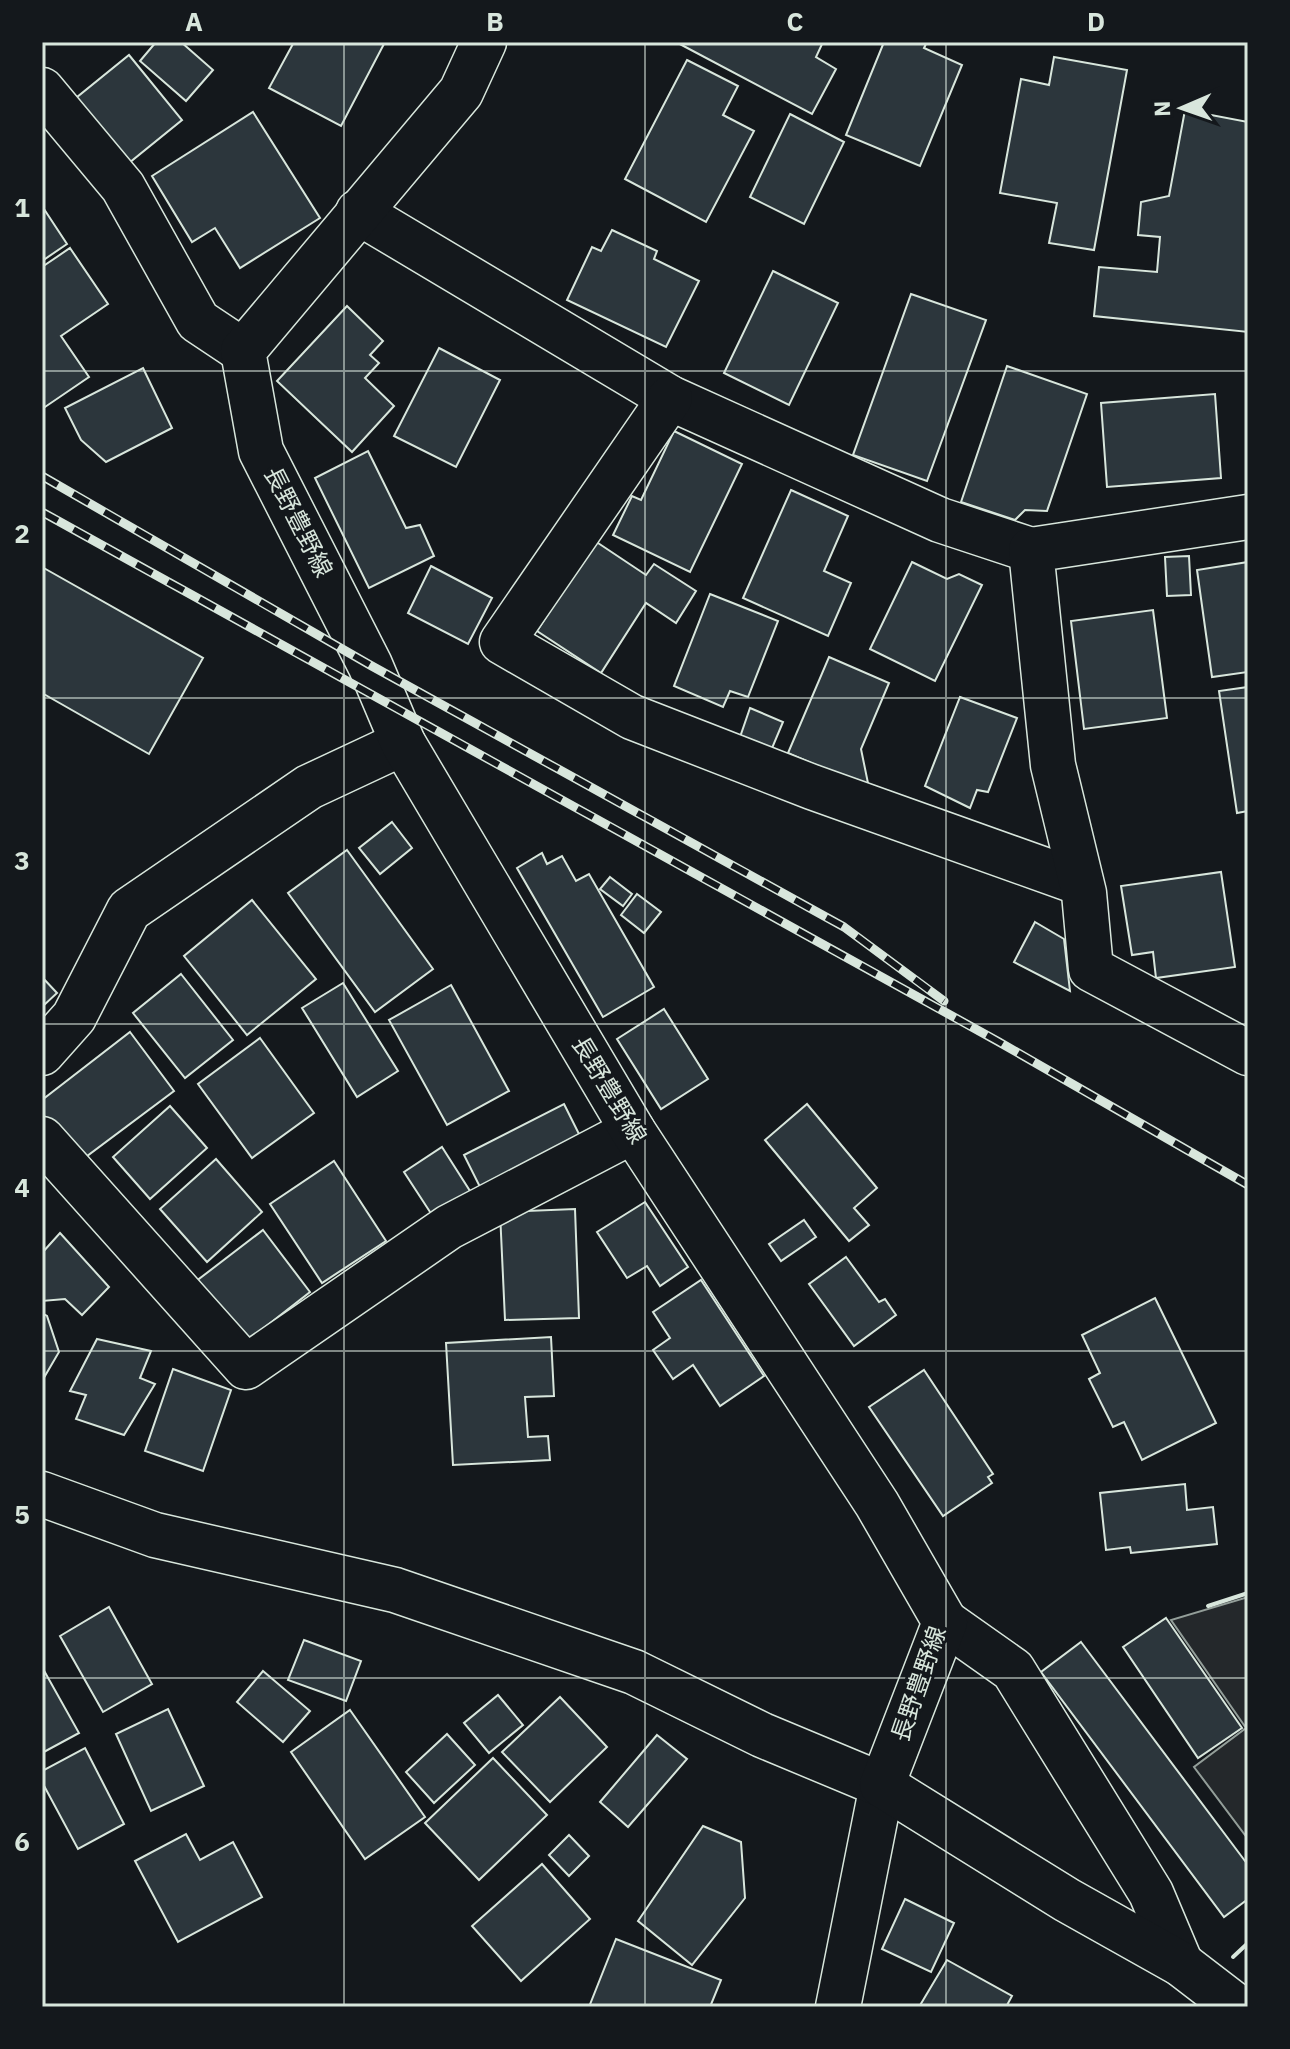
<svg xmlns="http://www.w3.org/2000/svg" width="1290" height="2049" viewBox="0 0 1290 2049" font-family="'IBM Plex Sans','Noto Sans JP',sans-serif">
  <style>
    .parking { fill: #24282b; stroke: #939e99; stroke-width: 2 }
    .building { fill: #2c363c; stroke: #d8e6dc; stroke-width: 2 }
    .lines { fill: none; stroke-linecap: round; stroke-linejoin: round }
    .minor-casing { stroke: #d8e6dc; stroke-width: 47 }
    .tertiary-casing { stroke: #d8e6dc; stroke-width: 47 }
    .secondary-casing { stroke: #d8e6dc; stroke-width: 47 }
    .minor { stroke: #14181c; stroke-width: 44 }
    .tertiary { stroke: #14181c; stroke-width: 44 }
    .secondary { stroke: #14181c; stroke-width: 44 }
    .rail-casing { stroke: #d8e6dc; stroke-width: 9 }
    .rail { stroke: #14181c; stroke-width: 6; stroke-dasharray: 18; stroke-linecap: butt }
    .wall { stroke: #d8e6dc; stroke-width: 4 }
    .grid { fill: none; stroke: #d8e6dc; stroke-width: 2; stroke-opacity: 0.55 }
    .labels { text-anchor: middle; stroke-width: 6; stroke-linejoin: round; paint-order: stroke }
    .street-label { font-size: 24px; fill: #d8e6dc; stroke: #14181c }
    .neatline { fill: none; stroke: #d8e6dc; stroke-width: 3 }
    .grid-label { font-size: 26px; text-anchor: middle; font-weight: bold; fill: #d8e6dc }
  </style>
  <rect width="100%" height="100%" fill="#14181c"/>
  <!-- parking -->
  <polygon class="parking" points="1248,1597 1248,1839 1194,1767 1246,1728 1171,1620"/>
  <!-- building -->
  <g class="building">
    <polygon points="156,42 181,42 213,70 186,101 140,61"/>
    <polygon points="294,42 385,42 341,126 269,88"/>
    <polygon points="676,42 823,42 816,57 836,69 812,114"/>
    <polygon points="884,42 927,42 924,48 962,65 920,166 846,135"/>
    <polygon points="129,55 182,120 124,167 71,102"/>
    <polygon points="1054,57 1127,70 1094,250 1049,243 1057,203 1000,193 1021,79 1049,85"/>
    <polygon points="687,60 738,86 723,115 754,131 706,222 625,179"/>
    <polygon points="1185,110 1248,122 1248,332 1094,316 1099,267 1157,272 1160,237 1138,235 1141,202 1169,196"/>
    <polygon points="253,112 320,218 240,268 215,228 192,242 152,176"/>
    <polygon points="790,114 844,142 804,224 750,197"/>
    <polygon points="42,206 67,244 42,261"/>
    <polygon points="612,230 657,251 654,259 699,281 666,347 567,300 592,247 601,251"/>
    <polygon points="70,248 108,304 61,336 89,377 45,407 42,403 42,267"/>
    <polygon points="773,271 838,303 789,405 724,373"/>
    <polygon points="911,294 986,320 927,481 853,455"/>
    <polygon points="347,306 383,341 370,355 379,363 365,378 394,406 352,452 277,381"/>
    <polygon points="439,348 500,380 456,467 394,436"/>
    <polygon points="1007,366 1087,394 1047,511 1025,510 1015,520 961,502"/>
    <polygon points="143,368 172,428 106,462 81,440 65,408"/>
    <polygon points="1215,394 1221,478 1107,487 1101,403"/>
    <polygon points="674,431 742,464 690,572 613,535 632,496 641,500"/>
    <polygon points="368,451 406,528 420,525 434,556 369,588 315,478"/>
    <polygon points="791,490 848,516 824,571 851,583 828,636 743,598"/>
    <polygon points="595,541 646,575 654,564 696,591 676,623 646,603 601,673 537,631"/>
    <polygon points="1189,556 1191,595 1167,596 1165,557"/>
    <polygon points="912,562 947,579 959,574 982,585 935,681 870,649"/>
    <polygon points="1248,562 1248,672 1212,677 1197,570"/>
    <polygon points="431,566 492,598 468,644 408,613"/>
    <polygon points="42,567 203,658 149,754 42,693"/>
    <polygon points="710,594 778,621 748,697 730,691 723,707 674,686"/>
    <polygon points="1153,610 1167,718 1084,729 1071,621"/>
    <polygon points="829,657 889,683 861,749 869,788 788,753"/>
    <polygon points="1248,687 1248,811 1237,813 1219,691"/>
    <polygon points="960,697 1017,718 988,792 977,790 970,808 925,786"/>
    <polygon points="750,708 783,722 770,753 739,740"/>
    <polygon points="392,822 412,848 380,874 359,848"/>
    <polygon points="347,850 433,969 375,1012 288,893"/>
    <polygon points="542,853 547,864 562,856 576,881 589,874 654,987 603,1017 517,868"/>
    <polygon points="1221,872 1235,967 1156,978 1153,952 1132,955 1121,886"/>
    <polygon points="610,877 632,894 623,906 600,889"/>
    <polygon points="637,894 661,912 644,933 621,915"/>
    <polygon points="252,900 316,979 247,1035 184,956"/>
    <polygon points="1035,922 1064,939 1070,991 1014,962"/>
    <polygon points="181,974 233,1040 185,1078 133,1013"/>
    <polygon points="42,977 57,993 42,1007"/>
    <polygon points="343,983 398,1071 357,1097 302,1008"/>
    <polygon points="451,985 509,1091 447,1125 389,1020"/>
    <polygon points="664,1009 708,1079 661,1109 617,1039"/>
    <polygon points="130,1032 174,1091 79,1162 42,1113 42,1100"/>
    <polygon points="260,1038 314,1113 252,1158 198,1084"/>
    <polygon points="564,1104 582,1140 482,1191 464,1155"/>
    <polygon points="807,1104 877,1188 854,1208 869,1225 849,1241 765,1140"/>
    <polygon points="170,1106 207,1148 150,1199 113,1157"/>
    <polygon points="442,1147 470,1191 432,1215 404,1172"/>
    <polygon points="216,1159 262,1212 207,1262 160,1209"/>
    <polygon points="334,1161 386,1241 322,1283 270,1204"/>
    <polygon points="645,1202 688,1267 660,1286 647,1266 627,1278 597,1232"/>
    <polygon points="575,1209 579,1318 505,1320 500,1212"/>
    <polygon points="804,1220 816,1237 781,1261 769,1244"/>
    <polygon points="263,1230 310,1292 242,1345 195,1282"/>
    <polygon points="60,1233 109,1287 82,1315 65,1299 42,1301 42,1253"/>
    <polygon points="846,1257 879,1302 885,1299 896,1315 854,1346 809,1284"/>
    <polygon points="701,1280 764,1376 720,1406 693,1365 673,1379 653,1350 670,1338 653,1312"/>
    <polygon points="1155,1298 1216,1423 1142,1460 1124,1422 1113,1427 1089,1379 1100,1373 1082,1335"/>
    <polygon points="42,1313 47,1316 59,1352 42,1381"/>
    <polygon points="551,1337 554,1396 525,1397 528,1437 548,1436 550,1460 453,1465 446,1343"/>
    <polygon points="97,1339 151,1351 140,1378 155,1384 124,1435 76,1419 86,1395 70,1391"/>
    <polygon points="173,1369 231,1390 203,1471 145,1451"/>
    <polygon points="924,1370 993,1474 988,1477 992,1483 943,1516 869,1407"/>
    <polygon points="1185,1484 1187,1510 1213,1507 1217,1544 1131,1553 1130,1547 1106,1550 1100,1493"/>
    <polygon points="109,1607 152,1684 103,1712 60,1636"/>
    <polygon points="1166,1618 1242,1728 1198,1758 1123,1647"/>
    <polygon points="304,1640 361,1661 346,1701 288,1680"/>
    <polygon points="1081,1642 1248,1865 1248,1899 1224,1917 1041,1672"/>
    <polygon points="42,1667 79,1733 42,1753"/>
    <polygon points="263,1671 310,1711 283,1742 237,1702"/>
    <polygon points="498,1695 523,1725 489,1753 464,1723"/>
    <polygon points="560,1697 607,1747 550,1802 502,1752"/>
    <polygon points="168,1709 204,1786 151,1811 116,1734"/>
    <polygon points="350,1710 425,1817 365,1859 291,1752"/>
    <polygon points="447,1734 475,1765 434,1803 406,1772"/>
    <polygon points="657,1735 687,1759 628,1827 600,1802"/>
    <polygon points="85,1748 124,1824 78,1849 42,1782 42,1771"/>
    <polygon points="493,1758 547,1815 479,1880 425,1823"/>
    <polygon points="703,1826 741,1842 745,1898 692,1965 638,1921"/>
    <polygon points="186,1834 200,1860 233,1842 262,1897 178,1942 135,1861"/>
    <polygon points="569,1835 589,1856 569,1876 549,1855"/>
    <polygon points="542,1864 590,1919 521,1981 472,1926"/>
    <polygon points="905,1899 954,1923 931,1972 882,1949"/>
    <polygon points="616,1939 721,1980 710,2007 589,2007"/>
    <polygon points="947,1960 1012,1996 1006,2007 919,2007"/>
  </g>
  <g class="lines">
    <defs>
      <g id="minor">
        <polyline points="42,90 123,187 198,321 243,351"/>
        <polyline points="358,212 670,398 940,520 1031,550"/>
        <polyline points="670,398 502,642 632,717 812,787 1081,883"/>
        <polyline points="1248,517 1031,550 1053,765 1084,893 1091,969 1248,1053"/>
        <polyline points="42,1053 74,1017 129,910 309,787 403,743"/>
        <polyline points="42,1139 246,1367 449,1227 633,1131"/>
        <polyline points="945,1622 1013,1670 1151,1893 1181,1964"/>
        <polyline points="838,2007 882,1785"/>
      </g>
      <polyline id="tertiary" points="42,1494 155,1535 395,1590 634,1672 762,1735 882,1785"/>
      <polyline id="secondary" points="484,42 461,92 243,351 261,451 370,665 403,743 633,1131 877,1504 945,1622 882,1785 1067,1900 1181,1964 1237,2007"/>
    </defs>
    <!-- minor casing -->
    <use href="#minor" class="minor-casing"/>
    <!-- tertiary casing -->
    <use href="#tertiary" class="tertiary-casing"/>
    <!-- secondary casing -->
    <use href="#secondary" class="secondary-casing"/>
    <!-- minor -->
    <use href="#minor" class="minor"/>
    <!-- tertiary -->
    <use href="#tertiary" class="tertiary"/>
    <!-- secondary -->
    <use href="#secondary" class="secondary"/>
    <defs>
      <g id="rail">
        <polyline points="42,476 370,665 844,927 944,1001"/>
        <polyline points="42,512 999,1042 1248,1185"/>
      </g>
    </defs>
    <!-- rail casing -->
    <use href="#rail" class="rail-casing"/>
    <!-- rail -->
    <use href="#rail" class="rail"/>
    <!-- wall -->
    <g class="wall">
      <polyline points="1208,1606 1248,1593"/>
      <polyline points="1233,1957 1248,1943"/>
    </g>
  </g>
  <!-- grid -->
  <path class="grid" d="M344,42V2007M645,42V2007M946,42V2007M42,371H1248M42,698H1248M42,1024H1248M42,1351H1248M42,1678H1248"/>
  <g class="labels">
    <!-- street labels -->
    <g class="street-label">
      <text transform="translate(298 522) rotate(63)" y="8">長野豊野線</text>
      <text transform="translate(609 1090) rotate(59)" y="8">長野豊野線</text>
      <text transform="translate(919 1684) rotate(-71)" y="8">長野豊野線</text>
    </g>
  </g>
  <!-- border -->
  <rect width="1290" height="2049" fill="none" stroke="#14181c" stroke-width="88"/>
  <!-- north arrow -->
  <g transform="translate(1182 108) rotate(268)" stroke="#14181c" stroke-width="6" paint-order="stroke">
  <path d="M0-6L14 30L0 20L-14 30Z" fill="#d8e6dc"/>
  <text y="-12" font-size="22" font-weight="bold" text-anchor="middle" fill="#d8e6dc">N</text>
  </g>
  <rect x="44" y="44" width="1202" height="1961" class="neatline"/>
  <g class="grid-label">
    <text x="194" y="31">A</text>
    <text x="495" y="31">B</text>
    <text x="795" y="31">C</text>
    <text x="1096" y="31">D</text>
    <text x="22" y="217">1</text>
    <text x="22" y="543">2</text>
    <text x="22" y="870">3</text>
    <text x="22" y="1197">4</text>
    <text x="22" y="1524">5</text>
    <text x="22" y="1851">6</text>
  </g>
</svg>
